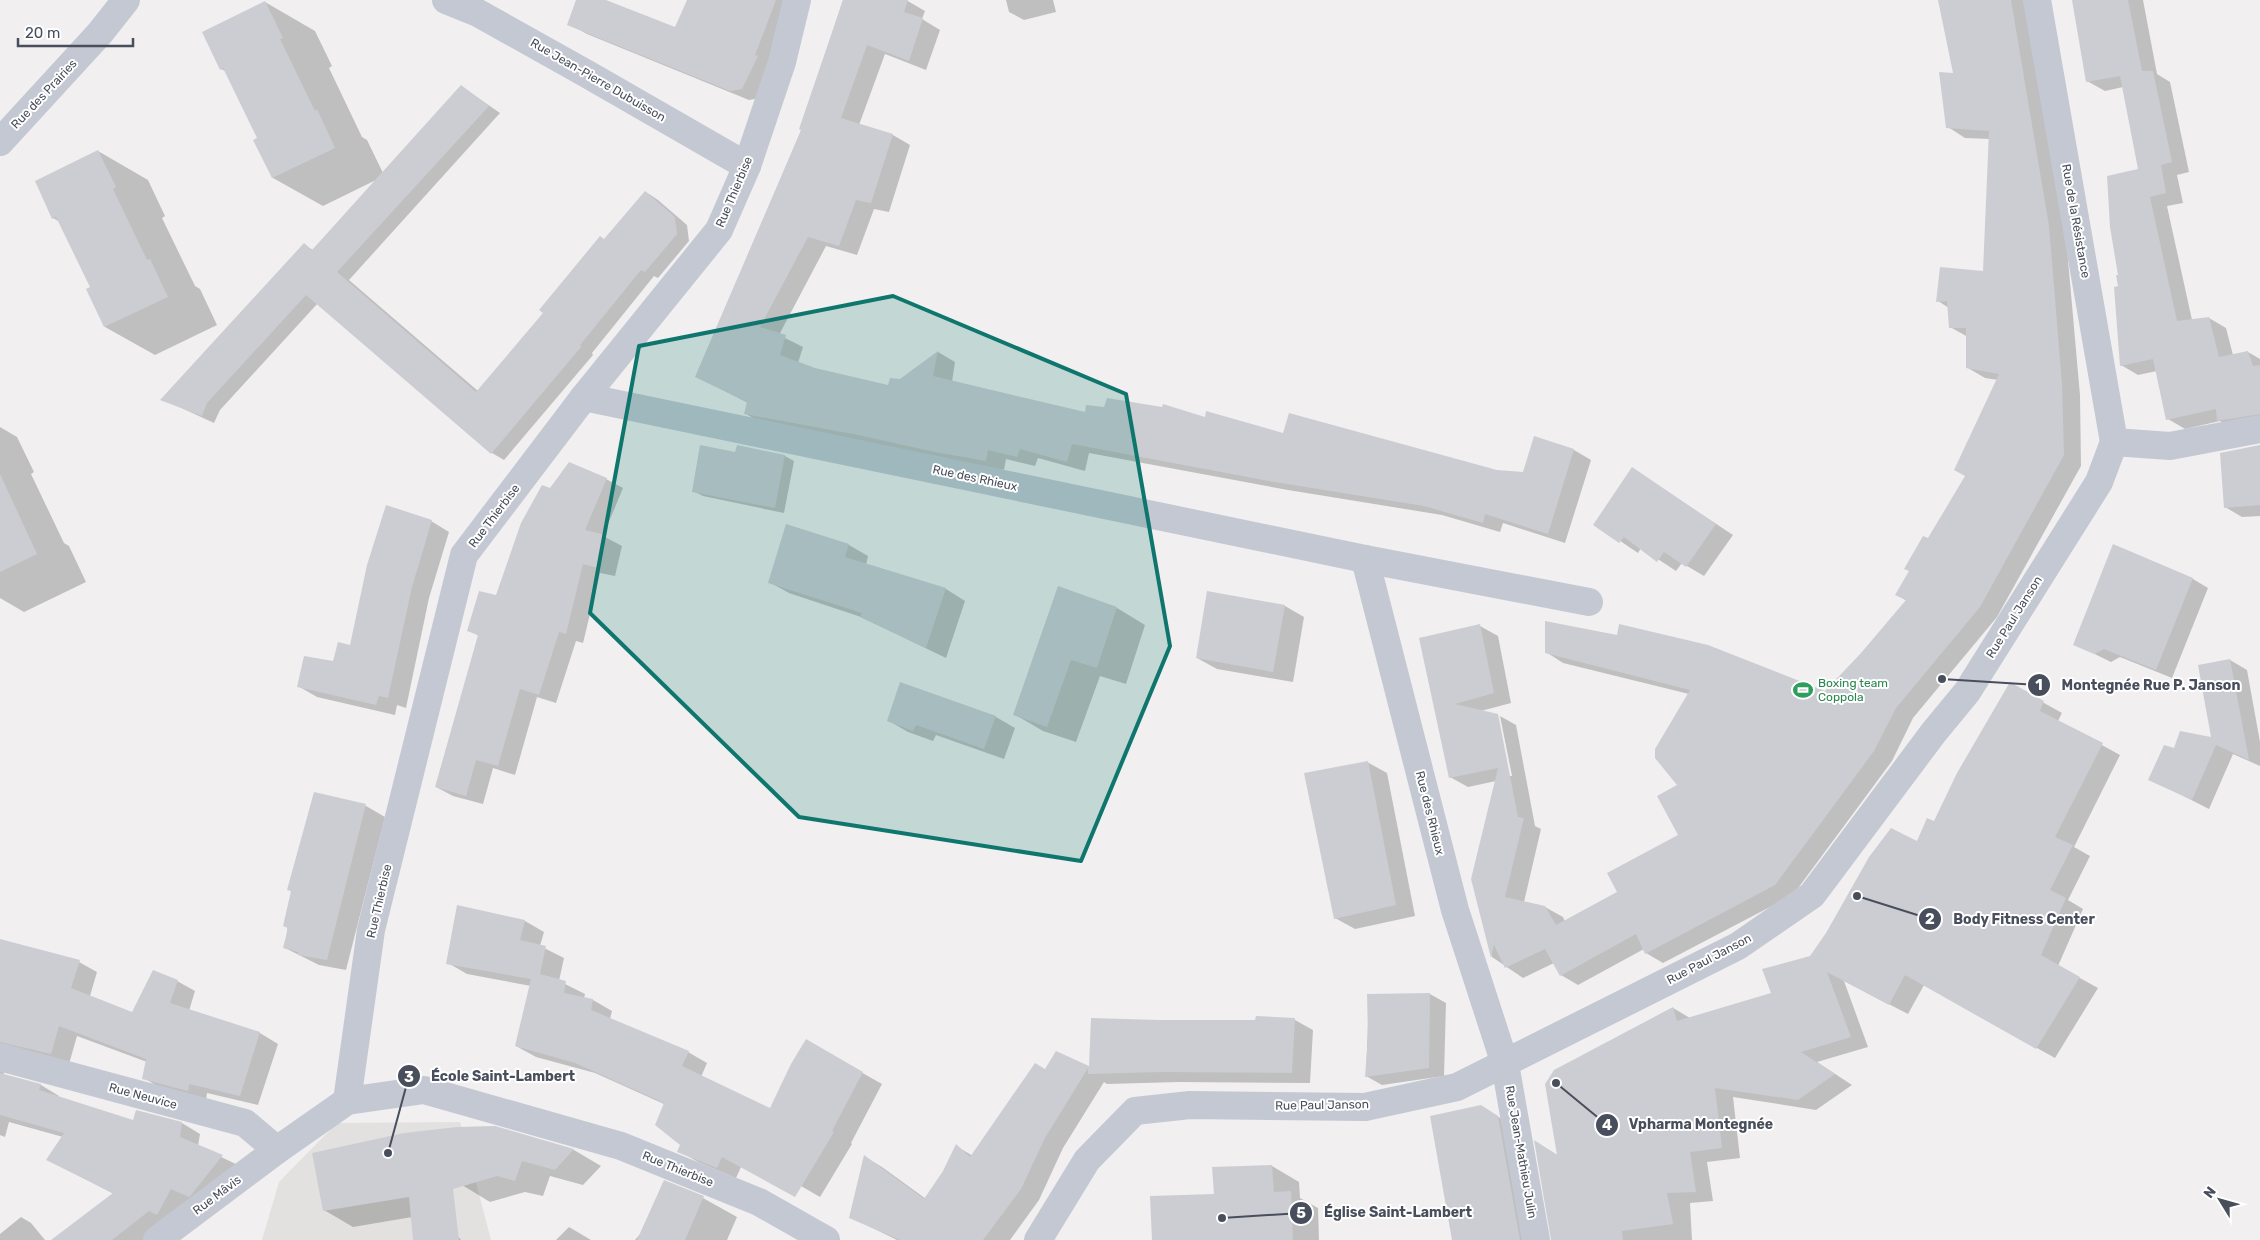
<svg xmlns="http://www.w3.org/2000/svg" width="2260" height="1240" viewBox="0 0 2260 1240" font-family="Rubik,sans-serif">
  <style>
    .education { fill: #e2e1e0 }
    .shadow { fill: #0003 }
    .building { fill: #cccdd3 }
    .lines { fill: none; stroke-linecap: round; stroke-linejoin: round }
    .minor { stroke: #c3c8d3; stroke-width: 28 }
    .marked { fill: #0f766e; fill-opacity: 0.2; stroke: #0f766e; stroke-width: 4; stroke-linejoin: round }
    .labels { text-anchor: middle; stroke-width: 4; stroke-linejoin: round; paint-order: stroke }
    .street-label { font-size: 12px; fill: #484e5b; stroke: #fff }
    .leisure-label { font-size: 12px; fill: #27864d; stroke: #fff; text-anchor: start }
    .leader { fill: none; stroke: #484e5b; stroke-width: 2 }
    .callout-dot { fill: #484e5b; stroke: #fff; stroke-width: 2 }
    .mark-label { font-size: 15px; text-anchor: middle; font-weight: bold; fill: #fff }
    .callout-label { font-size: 14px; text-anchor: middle; font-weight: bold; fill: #484e5b; stroke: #fff; stroke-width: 4; stroke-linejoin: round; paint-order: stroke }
  </style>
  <rect width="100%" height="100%" fill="#f1efef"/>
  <!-- education -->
  <polygon class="education" points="460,1122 491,1240 262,1240 279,1182 337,1123"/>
  <!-- shadow -->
  <g class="shadow">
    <polygon points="578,0 602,0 676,29 726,0 800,0 760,98 749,100 587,34 569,24"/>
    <polygon points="843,0 906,0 925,11 922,19 940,30 926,70 885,54 859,125 893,135 910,145 889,212 874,209 857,255 826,246 779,335 803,347 798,363 815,369 889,386 901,381 938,352 955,362 952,382 1086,414 1206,418 1284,434 1497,471 1524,473 1574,450 1591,460 1565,543 1503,523 1500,532 1442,515 1288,490 1089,453 1085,471 1038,458 1035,466 1006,459 1004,470 763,424 746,414 748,403 696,376 784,183"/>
    <polygon points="1006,0 1053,0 1056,12 1024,20 1009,12"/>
    <polygon points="1939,0 2026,0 2066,237 2080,395 2081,466 1997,617 1913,718 1892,761 1793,895 1663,963 1646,953 1644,949 1578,985 1561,975 1554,963 1523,978 1492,957 1472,879 1496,781 1468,787 1450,777 1421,639 1480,626 1498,636 1511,703 1481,711 1509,776 1512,776 1500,716 1516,725 1535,826 1541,829 1524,902 1545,907 1563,917 1565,922 1619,893 1679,836 1679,785 1689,694 1563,663 1546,652 1826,693 1862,654 1907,601 1897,595 1967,476 1998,380 1985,378 1968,368 1968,337 1950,327 1949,308 1938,301 1984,273 1990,139 1965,138 1948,127 1954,74"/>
    <polygon points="2073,0 2143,0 2157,74 2170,82 2189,172 2177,175 2183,203 2167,206 2192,320 2209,318 2226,328 2233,355 2248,352 2260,359 2260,426 2236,430 2220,421 2185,429 2168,419 2157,371 2138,375 2121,365 2119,276 2139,170 2123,87 2105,91 2087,81"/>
    <polygon points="265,2 315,31 332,66 329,68 362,137 367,140 383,173 461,86 500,113 349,280 478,391 646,192 658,200 687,225 689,241 658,278 654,276 592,353 593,355 504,460 492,453 318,303 220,410 214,423 162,399 304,245 313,250 376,180 323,206 273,178 258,138 227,72 221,69"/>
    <polygon points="98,151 148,180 165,216 162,218 195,286 200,289 217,325 155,355 105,327 87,290 91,288 60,222 53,218"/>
    <polygon points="0,427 17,437 34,472 31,474 64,543 69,546 86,582 24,612 0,598"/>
    <polygon points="2260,446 2260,516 2242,517 2225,507"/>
    <polygon points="736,453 785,456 794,461 784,513 703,496 693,491"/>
    <polygon points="1633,469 1733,535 1704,576 1682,563 1676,571 1641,548 1638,553 1595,524"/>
    <polygon points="606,479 623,488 603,536 622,546 615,576 600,573 583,643 576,641 556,703 537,697 515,775 493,768 483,804 453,796 436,787 479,636 468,630 497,597 551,489"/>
    <polygon points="431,521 449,532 429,598 406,708 397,705 395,715 317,697 298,686 334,662 351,647"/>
    <polygon points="787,526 849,545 868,556 866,565 946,589 965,601 946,658 861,617 789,593 769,582"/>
    <polygon points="2114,546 2193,579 2208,588 2172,678 2120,657 2111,662 2074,644"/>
    <polygon points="1285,606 1304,617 1293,682 1217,669 1197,658"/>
    <polygon points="1117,608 1145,625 1126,684 1100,676 1076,742 1043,731 1014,714"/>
    <polygon points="2230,660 2247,670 2260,742 2260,766 2233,754 2209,809 2150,779 2174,750 2212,739 2200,666"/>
    <polygon points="901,684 996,717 1015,728 1004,759 936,735 933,741 908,732 889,721"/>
    <polygon points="2010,684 2062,713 2058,721 2120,755 2074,847 2090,856 2068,900 2083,909 2058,966 2098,988 2055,1058 1924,985 1908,1014 1844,981 1868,1047 1817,1062 1852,1085 1816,1110 1733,1097 1740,1158 1707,1162 1713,1201 1690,1203 1692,1240 1552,1240 1536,1142 1559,1156 1673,1008 1690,1018 1773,994 1811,957 1935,823"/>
    <polygon points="1367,762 1387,773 1415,916 1355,929 1335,918"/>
    <polygon points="314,794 366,806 385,817 346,970 319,965 285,948 292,892 289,890"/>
    <polygon points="525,921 544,932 540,946 564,958 559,981 585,994 584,998 593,1000 612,1011 610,1019 688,1052 707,1063 701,1077 771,1109 806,1041 882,1084 851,1143 852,1144 820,1197 801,1186 741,1167 736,1178 698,1162 679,1151 682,1144 664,1104 595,1073 536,1057 516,1046 531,986 467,974 448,963"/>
    <polygon points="0,940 79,962 97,972 90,996 133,1013 177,981 195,991 189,1011 260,1033 278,1044 258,1105 207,1093 206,1101 162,1089 144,1078 147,1062 77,1036 69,1064 3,1064 4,1076 41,1085 59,1096 58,1098 134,1121 137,1111 182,1123 200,1134 198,1146 240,1166 143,1240 57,1240 114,1194 48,1160 63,1137 9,1122 5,1137 0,1135"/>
    <polygon points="1430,994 1446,1003 1444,1076 1382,1085 1366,1076 1369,995"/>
    <polygon points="1295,1020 1313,1030 1310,1083 1179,1082 1107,1084 1104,1082 1063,1148 1039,1200 1010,1240 897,1240 850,1217 865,1157 882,1167 926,1199 944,1172 956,1146 973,1156 1045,1070 1090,1068 1159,1022"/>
    <polygon points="1481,1106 1516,1128 1536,1240 1453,1240"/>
    <polygon points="495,1128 574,1150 601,1166 583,1185 550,1176 543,1196 525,1192 490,1202 462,1185"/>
    <polygon points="392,1160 461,1240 414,1240 412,1217 353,1227 324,1210"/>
    <polygon points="1272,1166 1299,1182 1300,1198 1318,1208 1319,1240 1153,1240 1215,1195"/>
    <polygon points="665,1182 703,1198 737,1217 727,1240 635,1240 641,1233"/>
    <polygon points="21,1217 31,1223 45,1240 0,1240 0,1234"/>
    <polygon points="569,1227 591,1240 556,1240"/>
  </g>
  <!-- building -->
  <g class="building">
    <polygon points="576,0 606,0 675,27 687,0 776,0 755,55 758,56 742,89 730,91 567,25"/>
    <polygon points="843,0 908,0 904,12 923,18 909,61 867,45 841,118 893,134 871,203 856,200 839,246 808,237 760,327 786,335 780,355 815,368 888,385 890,378 900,379 938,351 933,376 1085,412 1086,405 1104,407 1107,398 1162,407 1163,404 1205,417 1206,411 1283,433 1289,413 1497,470 1523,472 1534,436 1574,449 1548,534 1485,514 1483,523 1424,506 1269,481 1072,444 1067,462 1020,449 1017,457 988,450 986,461 935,452 858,435 744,414 747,402 695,377 801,130 799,129"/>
    <polygon points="1938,0 2011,0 2049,226 2062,384 2064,455 1980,607 1896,708 1874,751 1775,885 1645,954 1636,934 1560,976 1545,949 1505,968 1494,945 1499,921 1491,958 1471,879 1498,768 1449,778 1419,638 1480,624 1494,693 1455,704 1498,714 1518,817 1524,818 1505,897 1545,906 1556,925 1617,892 1607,873 1678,835 1657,796 1677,785 1655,758 1655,749 1690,690 1545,653 1545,621 1617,635 1619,624 1708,645 1825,691 1861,653 1906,600 1895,595 1909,571 1904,569 1923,536 1928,538 1965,476 1954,470 1999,374 1966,368 1966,328 1949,328 1947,301 1936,302 1940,267 1983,271 1989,131 1946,128 1939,72 1953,73"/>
    <polygon points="2072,0 2128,0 2142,71 2153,71 2172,162 2161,165 2166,193 2150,197 2177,321 2209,317 2219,357 2248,351 2253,366 2260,365 2260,414 2217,421 2216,409 2166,420 2153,359 2120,366 2114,287 2118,286 2116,275 2118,275 2110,227 2107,176 2138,169 2120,76 2086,82"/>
    <polygon points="265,1 283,38 280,39 315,111 317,109 335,148 272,178 253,140 257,138 223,68 220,70 202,32"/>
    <polygon points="461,85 489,106 337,272 476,392 543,313 539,310 600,236 604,239 645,191 675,217 677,234 645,272 641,270 580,345 581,347 491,454 306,295 207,403 202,416 160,400 304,243 312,250"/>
    <polygon points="98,150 116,187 113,189 147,260 150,259 168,297 104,327 86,289 90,287 56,217 52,219 35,181"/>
    <polygon points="700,445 735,452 737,445 785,455 775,508 692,492"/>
    <polygon points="2260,445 2260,505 2224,508 2220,453"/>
    <polygon points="569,462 607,478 585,530 606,535 598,568 583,564 566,634 559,632 539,695 520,689 498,766 476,760 466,796 435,787 478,635 467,631 479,591 496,595 521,523 542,485 550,488"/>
    <polygon points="1632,467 1716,524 1686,567 1664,552 1657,562 1624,537 1619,543 1593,525"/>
    <polygon points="0,474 37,554 0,572"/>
    <polygon points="386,505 432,520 412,587 388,698 379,696 376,705 297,687 304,656 333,661 338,642 350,645 367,565"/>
    <polygon points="786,524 849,544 845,557 946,588 926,648 860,617 862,613 768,583"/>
    <polygon points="2113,544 2193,578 2156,670 2104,649 2094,654 2073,645"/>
    <polygon points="1058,586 1117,607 1097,668 1071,660 1047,727 1013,715"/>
    <polygon points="1207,591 1285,605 1273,672 1196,658"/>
    <polygon points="2230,659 2249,760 2216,745 2192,800 2148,780 2164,745 2174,748 2180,731 2211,737 2198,665"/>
    <polygon points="900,682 996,716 984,749 916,725 913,731 887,721"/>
    <polygon points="2010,682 2044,701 2040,711 2103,743 2055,837 2073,845 2050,890 2066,898 2041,955 2080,977 2036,1049 1905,975 1889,1005 1827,972 1851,1037 1801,1052 1835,1074 1798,1100 1715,1088 1722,1148 1690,1152 1696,1192 1667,1193 1673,1224 1622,1231 1623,1240 1551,1240 1534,1140 1557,1155 1545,1084 1554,1070 1673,1007 1677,1021 1771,993 1762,969 1810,956 1826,933 1869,857 1891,828 1917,841 1927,818 1934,821 1957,773"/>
    <polygon points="1368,761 1396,905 1334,919 1304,773"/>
    <polygon points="314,792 366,804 327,960 298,955 298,952 283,948 288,928 283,926 291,891 287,890"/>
    <polygon points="457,905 525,920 520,940 546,946 540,974 566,981 564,993 593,999 591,1010 689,1051 682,1066 770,1108 791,1064 806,1039 863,1072 832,1131 834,1132 795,1197 722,1157 717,1168 677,1152 680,1145 655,1125 664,1103 575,1063 515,1046 531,979 446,964"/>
    <polygon points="0,939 80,960 71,988 132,1012 153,970 178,980 170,1003 260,1032 240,1096 189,1084 188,1091 142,1079 146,1059 59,1026 51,1054 0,1042"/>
    <polygon points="1430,993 1429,1068 1365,1077 1368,1037 1367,994"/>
    <polygon points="1256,1016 1295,1018 1292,1073 1161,1072 1088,1074 1088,1068 1045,1138 1021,1189 983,1240 900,1240 849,1218 864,1155 924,1199 943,1171 956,1144 970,1157 1035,1063 1045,1069 1056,1051 1089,1066 1091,1018 1159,1020 1255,1020"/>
    <polygon points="0,1073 41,1084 39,1090 133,1120 136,1110 182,1122 180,1137 223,1155 191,1195 189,1197 171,1189 157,1215 149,1211 112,1240 51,1240 113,1193 46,1160 64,1133 0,1115"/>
    <polygon points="1481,1105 1498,1116 1520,1240 1452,1240 1430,1116"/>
    <polygon points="495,1126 574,1149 555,1170 522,1161 515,1181 497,1176 453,1189 459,1240 413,1240 409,1197 323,1211 312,1153 404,1133 457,1127"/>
    <polygon points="1272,1165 1274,1192 1291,1191 1293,1240 1152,1240 1150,1196 1214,1194 1212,1167"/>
    <polygon points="664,1180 704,1196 685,1240 637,1240"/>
  </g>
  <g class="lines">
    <!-- minor -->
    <g class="minor">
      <polyline points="446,0 478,13 587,74 747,166"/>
      <polyline points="2037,0 2114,442"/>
      <polyline points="0,142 100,33 126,0"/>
      <polyline points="584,397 1365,559 1589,602"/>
      <polyline points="2114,442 2170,446 2260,429"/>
      <polyline points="1365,559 1455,910 1505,1064 1536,1240"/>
      <polyline points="0,1057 245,1123 277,1150"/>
      <polyline points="347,1101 424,1090 621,1146 759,1202 826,1240"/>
      <polyline points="157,1240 277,1150 347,1101 371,930 464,555 584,397 719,230 747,166 782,62 797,0"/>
      <polyline points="1038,1240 1087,1160 1135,1111 1190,1105 1365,1107 1457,1087 1738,946 1812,895 1934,732 1967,692 2099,482 2114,442"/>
    </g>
  </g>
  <!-- marked area -->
  <path class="marked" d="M893,296L1126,394L1170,646L1081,861L799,817L590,613L639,346Z"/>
  <!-- icons -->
  <defs>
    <symbol id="stadium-bare" viewBox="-9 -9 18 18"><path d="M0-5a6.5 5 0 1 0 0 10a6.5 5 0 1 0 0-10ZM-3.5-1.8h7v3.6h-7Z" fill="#2e9e5b" stroke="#fff" stroke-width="2.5" paint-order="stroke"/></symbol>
  </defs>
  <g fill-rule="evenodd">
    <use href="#stadium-bare" x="1789" y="676" width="28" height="28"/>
  </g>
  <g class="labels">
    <!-- street labels -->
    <g class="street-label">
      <text transform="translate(598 80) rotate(30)" y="4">Rue Jean-Pierre Dubuisson</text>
      <text transform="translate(44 94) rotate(-47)" y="4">Rue des Prairies</text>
      <text transform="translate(734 192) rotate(-67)" y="4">Rue Thierbise</text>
      <text transform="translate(2076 221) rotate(80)" y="4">Rue de la Résistance</text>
      <text transform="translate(975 478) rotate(12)" y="4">Rue des Rhieux</text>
      <text transform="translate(494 516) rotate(-53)" y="4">Rue Thierbise</text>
      <text transform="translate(2014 617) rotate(-58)" y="4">Rue Paul Janson</text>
      <text transform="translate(1430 813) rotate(76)" y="4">Rue des Rhieux</text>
      <text transform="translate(379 901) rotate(-77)" y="4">Rue Thierbise</text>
      <text transform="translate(1709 959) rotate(-28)" y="4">Rue Paul Janson</text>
      <text transform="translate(143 1096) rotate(15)" y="4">Rue Neuvice</text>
      <text transform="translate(1322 1105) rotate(-1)" y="4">Rue Paul Janson</text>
      <text transform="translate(1521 1152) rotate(80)" y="4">Rue Jean-Mathieu Julin</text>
      <text transform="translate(678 1169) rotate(22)" y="4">Rue Thierbise</text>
      <text transform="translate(217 1195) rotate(-37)" y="4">Rue Mâvis</text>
    </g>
    <!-- leisure labels -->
    <g class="leisure-label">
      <text x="1818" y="687">Boxing team<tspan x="1818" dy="14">Coppola</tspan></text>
    </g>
  </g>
  <!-- callouts -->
  <path class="leader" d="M1942 679L2039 685M1857 896L1930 919M388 1153L409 1076M1556 1083L1607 1125M1222 1218L1301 1213"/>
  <g class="callout-dot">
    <circle cx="1942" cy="679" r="5"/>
    <circle cx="1857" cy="896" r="5"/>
    <circle cx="388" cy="1153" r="5"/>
    <circle cx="1556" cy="1083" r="5"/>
    <circle cx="1222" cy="1218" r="5"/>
    <circle cx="2039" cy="685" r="12"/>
    <circle cx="1930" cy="919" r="12"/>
    <circle cx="409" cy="1076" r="12"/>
    <circle cx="1607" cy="1125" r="12"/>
    <circle cx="1301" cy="1213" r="12"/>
  </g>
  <g class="mark-label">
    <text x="2039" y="690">1</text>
    <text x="1930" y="924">2</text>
    <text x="409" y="1082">3</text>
    <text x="1607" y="1130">4</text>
    <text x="1301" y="1218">5</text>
  </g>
  <g class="callout-label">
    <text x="2151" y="690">Montegnée Rue P. Janson</text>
    <text x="2024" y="924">Body Fitness Center</text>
    <text x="503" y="1081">École Saint-Lambert</text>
    <text x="1701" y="1129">Vpharma Montegnée</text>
    <text x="1398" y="1217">Église Saint-Lambert</text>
  </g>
  <!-- north arrow -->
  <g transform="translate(2220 1200) rotate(307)" stroke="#ffffff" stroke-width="4" paint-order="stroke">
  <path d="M0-4L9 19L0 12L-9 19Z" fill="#484e5b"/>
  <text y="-8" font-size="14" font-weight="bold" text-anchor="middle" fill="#484e5b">N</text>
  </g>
  <!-- scale -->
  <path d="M18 38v8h115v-8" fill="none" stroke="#484e5b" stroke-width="2.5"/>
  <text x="25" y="38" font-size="15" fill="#484e5b" stroke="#ffffff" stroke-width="4" paint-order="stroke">20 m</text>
</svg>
